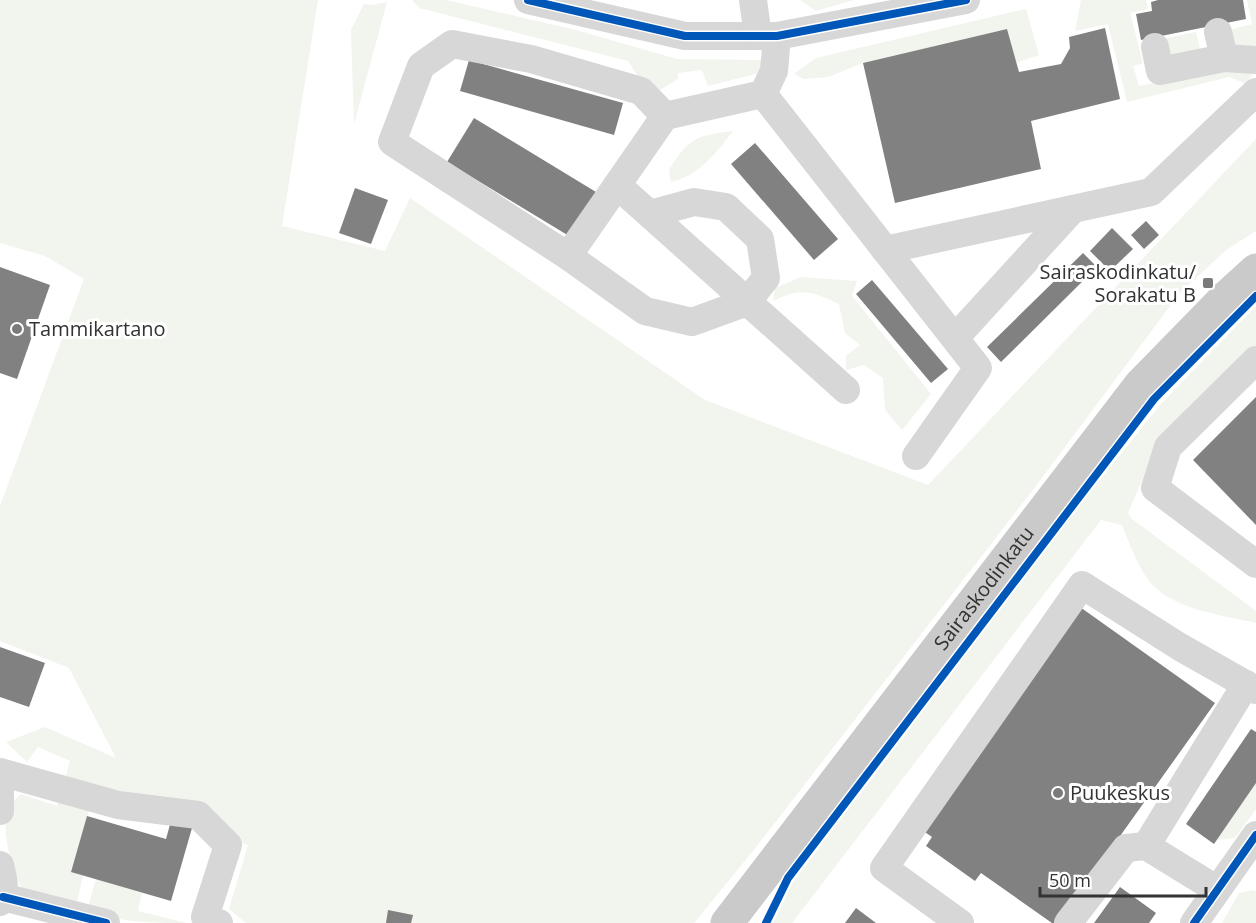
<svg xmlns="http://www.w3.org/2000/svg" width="1256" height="923" viewBox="0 0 1256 923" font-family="'Open Sans',sans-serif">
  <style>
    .green { fill: #f1f5ed }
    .building { fill: #818181 }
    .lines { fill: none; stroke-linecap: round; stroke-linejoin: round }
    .minor { stroke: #d7d7d7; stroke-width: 28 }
    .major { stroke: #cacaca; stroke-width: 33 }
    .cycleway-casing { stroke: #fff; stroke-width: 11 }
    .cycleway { stroke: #0057b8; stroke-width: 8 }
    .poi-dot { fill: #7a7a7a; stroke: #fff; stroke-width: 2 }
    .labels { text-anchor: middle; stroke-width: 6; stroke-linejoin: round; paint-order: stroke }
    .poi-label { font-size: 20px; fill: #333; stroke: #fff; text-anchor: start }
    .street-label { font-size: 20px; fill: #333; stroke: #fff }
  </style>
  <rect width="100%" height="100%" fill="#fff"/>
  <!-- green -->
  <g class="green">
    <path d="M0,0H318L282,226L385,251L410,198L705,400L928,485L1256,139V231L1226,250L1179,294L1036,486L753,851L694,923H246L229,909L248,845L94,793L71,871L83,876L75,909L21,888C12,865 0,833 8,808C10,803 17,798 21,794L57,806L70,761L38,747L27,762L6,742L45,727L116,758L69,668L0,641V506L84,279L45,256L0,243Z"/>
    <polygon points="412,0 446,0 576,30 677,59 765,60 767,71 708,86 702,70 678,73 678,79 660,90 639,78 628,61 419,8"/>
    <polygon points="800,0 854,0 816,11"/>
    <polygon points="1081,0 1146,0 1148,9 1130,13 1143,63 1133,66 1139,86 1241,67 1254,71 1247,84 1229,77 1127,102 1108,24 1075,31"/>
    <polygon points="1247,0 1256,0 1256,49 1229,45 1226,31 1252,24"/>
    <polygon points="387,2 354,124 351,30 364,4 373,5"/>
    <polygon points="1026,9 1039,55 1016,63 1007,29 863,63 828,77 804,79 794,74 816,58"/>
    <polygon points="1196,32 1201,54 1170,60 1161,39"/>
    <path d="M733,131C715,154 700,175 671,182L669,170C689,138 695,136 733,131Z"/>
    <path d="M801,277L857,281L852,296L931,394L902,430L885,410L883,378L864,365L846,370V356L860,345L845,333L839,304C811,291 801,287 773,301L775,288Z"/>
    <path d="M1256,306V346L1196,412L1154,453L1128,513L1132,519L1256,611V623C1223,615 1186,612 1158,590C1142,578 1129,543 1122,525L1101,520L792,923H773L793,882L1073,514L1160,405Z"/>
    <polygon points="1256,783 1256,809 1235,838 1217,840"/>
    <path d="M96,879L142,893L138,911L186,923C160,923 106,923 88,907Z"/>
    <polygon points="1253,890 1256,891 1256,923 1222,923 1239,893"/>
  </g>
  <!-- building -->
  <g class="building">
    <polygon points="1158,0 1243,0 1246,19 1141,40 1136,14 1152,11 1151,2"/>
    <polygon points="1105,28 1120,99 1031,121 1041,169 895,203 863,63 1007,29 1019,72 1061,64 1070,48 1069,37"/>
    <polygon points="469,60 623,103 614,135 460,91"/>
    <polygon points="474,118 596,192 569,236 447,162"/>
    <polygon points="755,143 838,239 814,260 731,164"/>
    <polygon points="355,188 388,200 371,244 339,233"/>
    <polygon points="1146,221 1159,235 1144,249 1131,235"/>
    <polygon points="1112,228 1133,249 1110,271 1090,251"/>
    <polygon points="1083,253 1097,267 1001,362 987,347"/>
    <polygon points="0,267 50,285 17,379 0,373"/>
    <polygon points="872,280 948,369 931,383 856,294"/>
    <polygon points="1256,397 1256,525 1193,460"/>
    <polygon points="1080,607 1215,703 1058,923 1052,923 981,873 975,881 926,846 932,837 922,830"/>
    <polygon points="0,647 45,663 29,707 0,697"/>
    <polygon points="1251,729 1256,732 1256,783 1214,844 1186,824"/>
    <polygon points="87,816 166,839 171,821 192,828 171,901 71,872"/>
    <polygon points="1120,887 1156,913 1149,923 1094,923"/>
    <polygon points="856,908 876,923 845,923"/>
    <polygon points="388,910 413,915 411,923 386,923"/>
  </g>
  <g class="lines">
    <!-- minor -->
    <g class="minor">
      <polyline points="528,0 685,36 777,36 966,0"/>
      <polyline points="753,0 758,36"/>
      <polyline points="1218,32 1224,58"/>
      <polyline points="1155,47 1160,71 1224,58 1256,60"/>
      <polyline points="763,94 978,368 916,456"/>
      <polyline points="617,185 846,390"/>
      <polyline points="650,214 694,202 726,207 760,239 766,278 747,302 692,322 645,311 568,256 392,142 421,66 452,44 531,59 641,91 665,116"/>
      <polyline points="885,250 1151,192 1256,92"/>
      <polyline points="568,256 665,116 763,94 774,71 777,36"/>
      <polyline points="955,338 1073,209"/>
      <polyline points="1256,360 1168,447 1155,488 1256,564"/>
      <polyline points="0,772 118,805 198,815 228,845 205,917 219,923"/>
      <polyline points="0,775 0,811"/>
      <polyline points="1146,846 1246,684"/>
      <path d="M0,865C3,877 7,891 0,902"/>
      <polyline points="3,897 106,923"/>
      <polyline points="960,923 884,868 1082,585 1180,647 1256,690"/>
      <polyline points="1068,923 1126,848 1146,846 1216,889"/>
      <polyline points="1194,923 1256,835"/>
    </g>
    <!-- major -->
    <path class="major" id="s1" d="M727,923L1140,385L1224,299L1256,270"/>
    <defs>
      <g id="cycleway">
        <polyline points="528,0 685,36 777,36 966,0"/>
        <polyline points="3,897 106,923"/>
        <polyline points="766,923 788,878 1154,399 1256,296"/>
        <polyline points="1194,923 1256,835"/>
      </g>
    </defs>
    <!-- cycleway casing -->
    <use href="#cycleway" class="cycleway-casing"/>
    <!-- cycleway -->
    <use href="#cycleway" class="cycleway"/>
  </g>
  <!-- markers -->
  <g class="poi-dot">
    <rect x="1202" y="277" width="12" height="12" rx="3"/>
    <circle cx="17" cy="329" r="6"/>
    <circle cx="1058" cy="793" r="6"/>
  </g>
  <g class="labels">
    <!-- poi labels -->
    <g class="poi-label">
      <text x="1196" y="279" text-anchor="end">Sairaskodinkatu/<tspan x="1196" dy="23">Sorakatu B</tspan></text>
      <text x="29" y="336">Tammikartano</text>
      <text x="1070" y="800">Puukeskus</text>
    </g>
    <!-- street labels -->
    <g class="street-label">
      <text dy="7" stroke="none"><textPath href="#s1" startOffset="422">Sairaskodinkatu</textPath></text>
    </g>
  </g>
  <!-- scale -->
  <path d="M1040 887v9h166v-9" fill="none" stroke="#333333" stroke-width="3"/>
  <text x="1049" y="887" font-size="18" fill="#333333" stroke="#ffffff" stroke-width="4.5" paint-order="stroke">50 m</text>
</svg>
